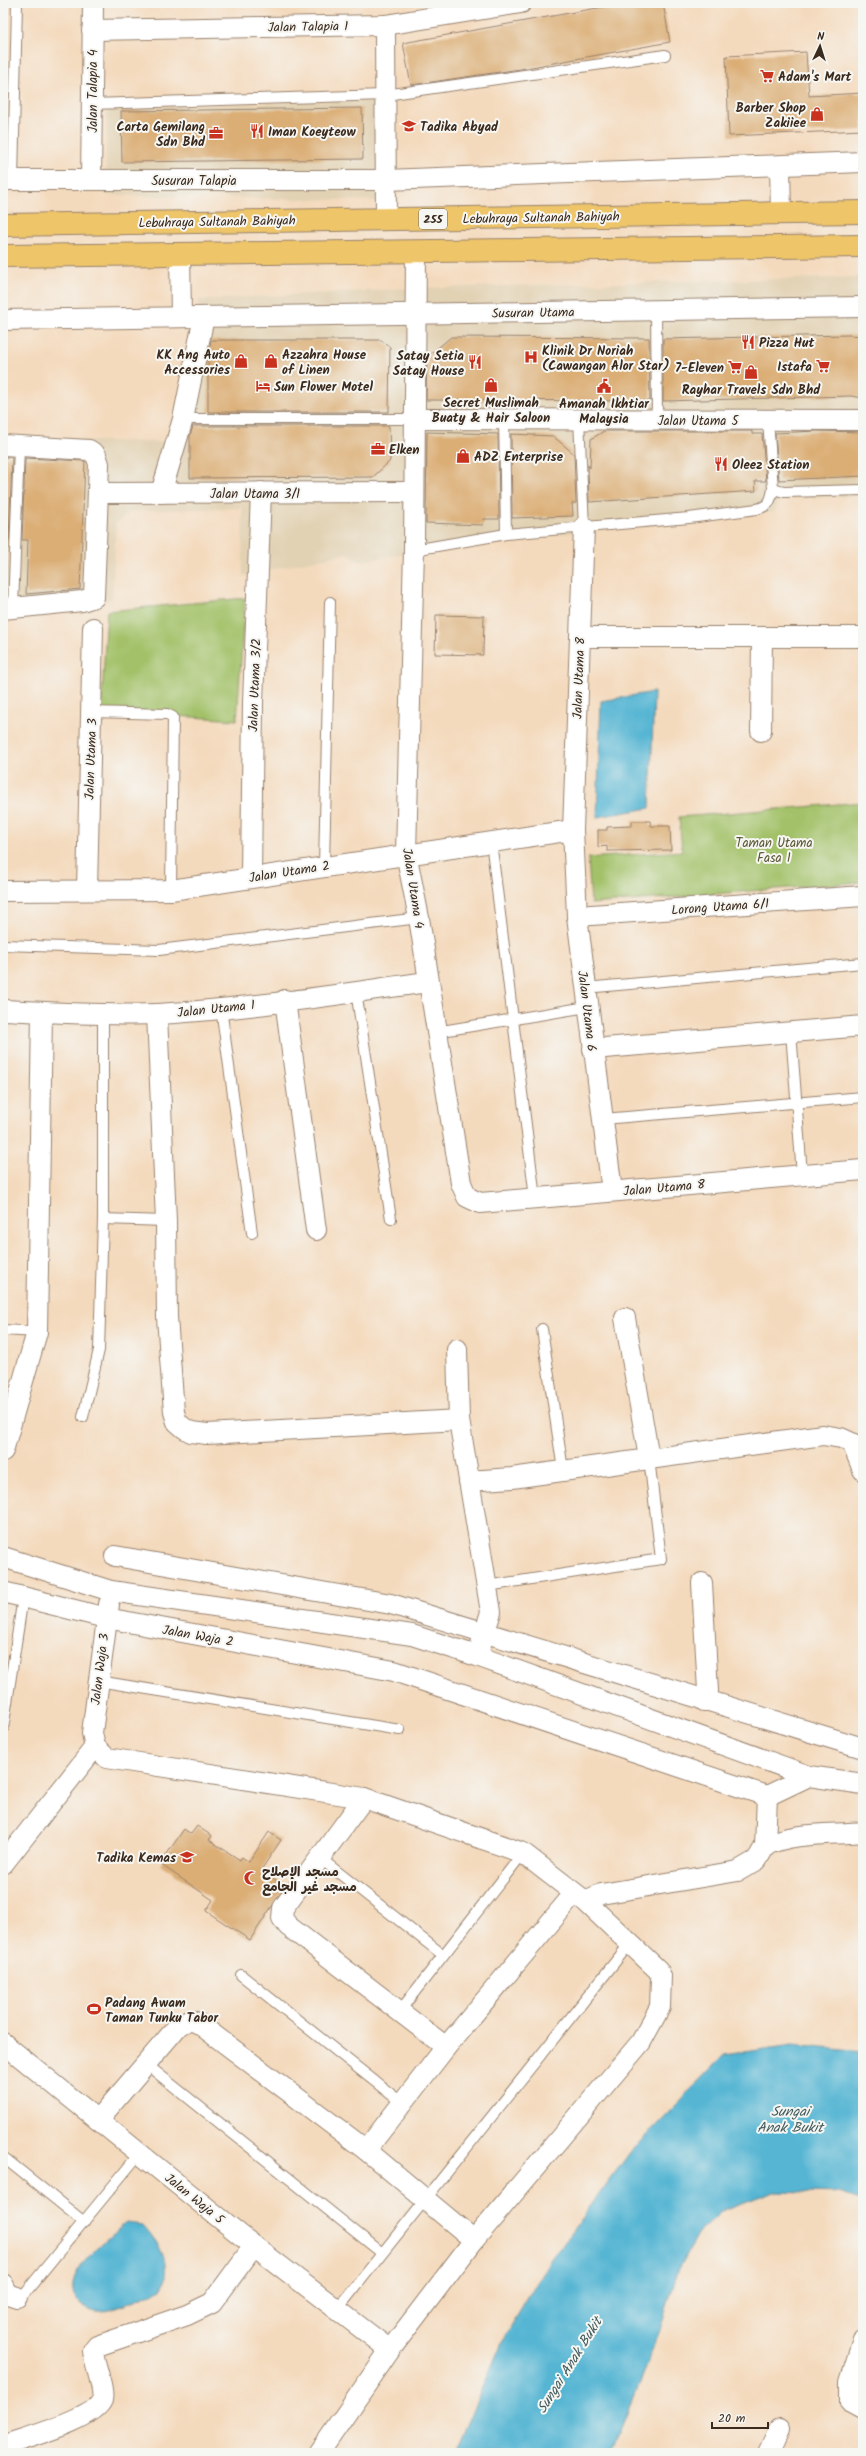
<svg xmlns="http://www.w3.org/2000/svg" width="866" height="2456" viewBox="0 0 866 2456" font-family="Kalam,'Playpen Sans Arabic',sans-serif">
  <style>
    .built { fill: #e2d2b4 }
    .green { fill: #a2c168; stroke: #6e7643 }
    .water { fill: #54b5d3; stroke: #487078 }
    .building { fill: #dbae76 }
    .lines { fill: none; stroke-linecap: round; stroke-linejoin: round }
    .service-casing { stroke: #98826e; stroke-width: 12 }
    .minor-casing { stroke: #98826e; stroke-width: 22 }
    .primary-casing { stroke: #98826e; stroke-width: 24 }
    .service { stroke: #fff; stroke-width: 10 }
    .minor { stroke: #fff; stroke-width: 20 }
    .primary { stroke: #eec569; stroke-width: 22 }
    .labels { text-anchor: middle; stroke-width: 4; stroke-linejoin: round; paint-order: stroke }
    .shield { fill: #f6f6f2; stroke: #73675e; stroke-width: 1 }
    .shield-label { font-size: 12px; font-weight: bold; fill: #3b2a1e }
    .street-label { font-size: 13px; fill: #3b2a1e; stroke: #f6f6f2 }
    .poi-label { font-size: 13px; font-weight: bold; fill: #3b2a1e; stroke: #f6f6f2; text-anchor: start }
    .park-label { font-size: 13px; fill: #5a5734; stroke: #f6f6f2 }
    .water-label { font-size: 14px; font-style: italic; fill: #445b5d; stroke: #f6f6f2 }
  </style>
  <rect width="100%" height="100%" fill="#f6f6f2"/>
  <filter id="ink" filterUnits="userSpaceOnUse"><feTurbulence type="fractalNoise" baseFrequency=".025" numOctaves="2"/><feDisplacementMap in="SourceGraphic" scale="8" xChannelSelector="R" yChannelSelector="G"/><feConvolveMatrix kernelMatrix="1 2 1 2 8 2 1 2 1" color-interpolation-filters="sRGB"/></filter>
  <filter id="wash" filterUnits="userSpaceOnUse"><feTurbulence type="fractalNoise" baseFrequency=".012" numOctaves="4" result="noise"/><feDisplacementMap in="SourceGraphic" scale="16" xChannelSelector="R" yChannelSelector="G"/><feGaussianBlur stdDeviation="0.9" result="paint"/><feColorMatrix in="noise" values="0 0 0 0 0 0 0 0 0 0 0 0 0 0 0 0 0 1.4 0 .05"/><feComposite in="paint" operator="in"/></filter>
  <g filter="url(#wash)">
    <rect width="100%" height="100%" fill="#f4dabd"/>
    <!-- built -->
    <g class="built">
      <polygon points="393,99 391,201 105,195 107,108"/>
      <polygon points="863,277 863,496 781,499 774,512 505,540 360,561 348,553 243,576 242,508 131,511 116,524 112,599 3,622 3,439 169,442 197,337 199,300 416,288"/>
    </g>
    <!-- green -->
    <g class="green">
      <polygon points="245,598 237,720 101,711 107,611"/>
      <polygon points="863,802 863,882 591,904 588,858 682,851 679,817"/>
    </g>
    <!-- water -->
    <g class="water">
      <polygon points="654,692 650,808 597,817 601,701"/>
      <polygon points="792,2045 863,2052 863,2201 839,2193 774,2191 721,2211 700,2230 680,2265 653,2351 611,2453 455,2453 505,2336 550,2261 631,2151 725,2055"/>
      <path d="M126,2223L143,2225C161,2246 171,2261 162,2289C147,2295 116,2311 102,2311C92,2312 84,2308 78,2301C56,2277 109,2237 126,2223Z"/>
    </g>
    <g id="blocks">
      <!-- building -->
      <g class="building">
        <polygon points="625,3 663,3 670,42 520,69 411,85 403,43"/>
        <polygon points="806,52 809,96 863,93 863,130 729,136 726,56"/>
        <polygon points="362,108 363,159 122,162 121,111"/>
        <polygon points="849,335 863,336 863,398 851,396 663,401 663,339"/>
        <polygon points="451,337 649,338 650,401 426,400 427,357"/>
        <polygon points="211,340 381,340 390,347 389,412 208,412 208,357"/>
        <polygon points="193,426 389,426 390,461 373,477 190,478 190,436"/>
        <polygon points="604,431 752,431 752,434 762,434 766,481 755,481 756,491 589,502 588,465 590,468 591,439"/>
        <polygon points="817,431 863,432 863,476 779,480 775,433"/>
        <polygon points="427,432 498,434 499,519 484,519 483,525 426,523"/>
        <polygon points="511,434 553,436 574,454 576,503 572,503 573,516 512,518"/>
        <polygon points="3,457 12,457 9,540 3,540"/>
        <polygon points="25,458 85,461 80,589 26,594 28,540 22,540"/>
        <polygon points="436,615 484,616 483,655 435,654"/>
        <polygon points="632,821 650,821 651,826 670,826 671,850 607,851 607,846 598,847 598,830 607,830 607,827 632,826"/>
        <polygon points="197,1826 212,1836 209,1840 240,1860 242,1857 249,1862 269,1832 281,1840 261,1870 285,1886 250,1940 206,1911 213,1900 160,1864 184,1829 191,1834"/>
      </g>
    </g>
  </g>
  <g filter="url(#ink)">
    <use href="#blocks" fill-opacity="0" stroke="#98826e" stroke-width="1"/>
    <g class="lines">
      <defs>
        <g id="service">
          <polyline points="92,104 385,95 665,55"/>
          <polyline points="13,180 17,3"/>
          <polyline points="656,310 657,420"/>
          <polyline points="183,419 414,419"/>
          <polyline points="504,419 506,534"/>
          <polyline points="579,419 584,527"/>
          <polyline points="768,420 773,489"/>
          <path d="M414,550L506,534L689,518L757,509C769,506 771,501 773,489L784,492L863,490"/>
          <polyline points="13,608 19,447"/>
          <polyline points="91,712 167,714 173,717 171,890"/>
          <polyline points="491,841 535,1198"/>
          <polyline points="324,866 330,602"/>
          <polyline points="3,945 159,950 419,918"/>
          <polyline points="585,988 863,963"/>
          <polyline points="356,991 391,1219"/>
          <polyline points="221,1008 252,1233"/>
          <polyline points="436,1032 587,1007"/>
          <polyline points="791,1032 802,1175"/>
          <polyline points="603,1119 863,1097"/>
          <polyline points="103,1219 166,1221"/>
          <polyline points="542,1329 563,1470"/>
          <polyline points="3,1330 37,1332"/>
          <polyline points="83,1417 99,1350 103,1219 103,1014"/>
          <polyline points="487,1586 661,1559 649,1458"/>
          <polyline points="98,1681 400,1730"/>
          <polyline points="3,1729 23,1597"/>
          <polyline points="320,1858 443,1955"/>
          <polyline points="241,1975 402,2103"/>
          <polyline points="399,2012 523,1853"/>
          <polyline points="146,2064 382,2253"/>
          <polyline points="3,2157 84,2222"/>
          <polyline points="17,2297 25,2293 140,2153"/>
          <polyline points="337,2310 631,1942"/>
        </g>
        <g id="minor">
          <polyline points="385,25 386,219"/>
          <polyline points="92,30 385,25 521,3"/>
          <polyline points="780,166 781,213"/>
          <polyline points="3,180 386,180 863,162"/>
          <polyline points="91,180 93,3"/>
          <polyline points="416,251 414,550 406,853 419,918 461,1183 467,1197 480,1203 863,1170"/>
          <polyline points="180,253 181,317"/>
          <polyline points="3,320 863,307"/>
          <polyline points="414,419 863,420"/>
          <polyline points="3,445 89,450 96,455 99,464 94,597 82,601 3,609"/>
          <polyline points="98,493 413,492"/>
          <polyline points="161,493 183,419 204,317"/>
          <polyline points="584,527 573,830 577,916 612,1191"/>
          <polyline points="580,637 863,637"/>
          <polyline points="761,731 762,637"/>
          <polyline points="251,877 253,702 261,492"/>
          <polyline points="87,890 93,628"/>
          <polyline points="3,891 171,890 573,830"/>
          <polyline points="577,916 863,896"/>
          <polyline points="285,1000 316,1230"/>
          <path d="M3,1010C54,1012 106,1016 157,1014C248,1009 338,994 428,982"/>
          <polyline points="157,1014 166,1221 167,1317 174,1412 177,1422 184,1428 191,1432 207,1434 459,1420"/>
          <polyline points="593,1049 863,1026"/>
          <polyline points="625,1318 649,1458"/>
          <polyline points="457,1349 459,1420 491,1612 481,1644"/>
          <polyline points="3,1451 37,1332 42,1012"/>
          <polyline points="469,1481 512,1478 823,1435 841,1438 852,1443 863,1470"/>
          <polyline points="115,1556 391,1604 863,1748"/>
          <polyline points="3,1557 111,1591 412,1635 477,1656 809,1776 863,1784"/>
          <polyline points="702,1583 708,1691 704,1701"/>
          <polyline points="3,1592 106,1618 394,1671 767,1796 765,1846 757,1860 738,1871 601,1894 585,1901"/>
          <polyline points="95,1747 107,1758 364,1798 523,1853 585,1901 658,1970 661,1976 660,2007 641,2042 474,2240 390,2350 319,2453"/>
          <polyline points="95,1747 92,1733 109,1604"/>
          <polyline points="767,1796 809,1776"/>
          <polyline points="364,1798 283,1908 282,1918 288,1926 446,2047"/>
          <path d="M765,1846C790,1832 834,1835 863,1832"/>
          <polyline points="3,1864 95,1747"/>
          <polyline points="3,2043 254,2246 390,2350"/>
          <polyline points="98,2120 179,2025 189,2020 198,2023 366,2150 474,2240"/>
          <polyline points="366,2150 446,2047 574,1894"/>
          <polyline points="3,2284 8,2294 17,2297"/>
          <polyline points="863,2340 850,2381 850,2402 863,2409"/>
          <path d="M3,2446C24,2438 94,2420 102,2400C105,2389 94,2364 93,2351L97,2346L187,2315L212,2303L254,2246"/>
          <polyline points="769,2453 780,2429"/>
        </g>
        <g id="primary">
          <polyline points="3,225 863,212"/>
          <polyline points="3,256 863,246"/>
        </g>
      </defs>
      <!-- service casing -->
      <use href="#service" class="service-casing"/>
      <!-- minor casing -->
      <use href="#minor" class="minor-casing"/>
      <!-- primary casing -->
      <use href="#primary" class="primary-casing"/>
      <!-- service -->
      <use href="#service" class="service"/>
      <!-- minor -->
      <use href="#minor" class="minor"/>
      <!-- primary -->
      <use href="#primary" class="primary"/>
    </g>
  </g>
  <!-- icons -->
  <defs>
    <symbol id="supermarket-bare" viewBox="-9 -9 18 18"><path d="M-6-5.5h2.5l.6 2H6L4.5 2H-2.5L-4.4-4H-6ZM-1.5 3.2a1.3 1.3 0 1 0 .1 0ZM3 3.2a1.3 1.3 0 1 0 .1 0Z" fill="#c8321e" stroke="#f6f6f2" stroke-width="2.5" paint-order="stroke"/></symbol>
    <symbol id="shop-bare" viewBox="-9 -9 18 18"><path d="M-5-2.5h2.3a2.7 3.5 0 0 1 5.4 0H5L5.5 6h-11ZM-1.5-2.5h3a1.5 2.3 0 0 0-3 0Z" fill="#c8321e" stroke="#f6f6f2" stroke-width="2.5" paint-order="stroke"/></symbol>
    <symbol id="school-bare" viewBox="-9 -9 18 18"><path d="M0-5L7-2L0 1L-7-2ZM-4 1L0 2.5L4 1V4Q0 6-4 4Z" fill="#c8321e" stroke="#f6f6f2" stroke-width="2.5" paint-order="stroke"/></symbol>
    <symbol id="restaurant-bare" viewBox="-9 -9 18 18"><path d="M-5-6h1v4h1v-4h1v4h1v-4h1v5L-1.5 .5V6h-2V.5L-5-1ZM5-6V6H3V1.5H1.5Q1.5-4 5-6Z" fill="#c8321e" stroke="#f6f6f2" stroke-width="2.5" paint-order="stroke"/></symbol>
    <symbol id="office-bare" viewBox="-9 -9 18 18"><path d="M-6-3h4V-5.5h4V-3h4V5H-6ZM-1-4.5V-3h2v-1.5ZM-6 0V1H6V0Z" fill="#c8321e" stroke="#f6f6f2" stroke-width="2.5" paint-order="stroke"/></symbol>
    <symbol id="hospital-bare" viewBox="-9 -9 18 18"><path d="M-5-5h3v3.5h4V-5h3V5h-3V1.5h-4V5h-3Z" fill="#c8321e" stroke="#f6f6f2" stroke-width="2.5" paint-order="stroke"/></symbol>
    <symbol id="hotel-bare" viewBox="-9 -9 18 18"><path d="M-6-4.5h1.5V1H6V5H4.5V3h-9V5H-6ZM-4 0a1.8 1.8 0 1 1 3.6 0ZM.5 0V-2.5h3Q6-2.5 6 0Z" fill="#c8321e" stroke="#f6f6f2" stroke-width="2.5" paint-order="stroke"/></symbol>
    <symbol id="civic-bare" viewBox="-9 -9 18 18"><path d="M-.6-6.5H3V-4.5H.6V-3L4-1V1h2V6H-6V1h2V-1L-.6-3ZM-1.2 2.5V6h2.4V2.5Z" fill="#c8321e" stroke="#f6f6f2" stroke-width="2.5" paint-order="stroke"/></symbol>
    <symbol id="mosque-bare" viewBox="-9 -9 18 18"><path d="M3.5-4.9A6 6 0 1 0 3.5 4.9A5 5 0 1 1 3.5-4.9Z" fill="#c8321e" stroke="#f6f6f2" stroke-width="2.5" paint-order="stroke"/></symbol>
    <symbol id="stadium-bare" viewBox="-9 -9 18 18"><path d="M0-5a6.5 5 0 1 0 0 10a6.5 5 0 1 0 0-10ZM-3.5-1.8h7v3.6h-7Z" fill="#c8321e" stroke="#f6f6f2" stroke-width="2.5" paint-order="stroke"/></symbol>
  </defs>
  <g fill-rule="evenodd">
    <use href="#supermarket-bare" x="757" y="66" width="20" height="20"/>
    <use href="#shop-bare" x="807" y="104" width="20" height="20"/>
    <use href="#school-bare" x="399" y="116" width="20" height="20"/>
    <use href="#restaurant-bare" x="247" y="121" width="20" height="20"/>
    <use href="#office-bare" x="206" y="123" width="20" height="20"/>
    <use href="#restaurant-bare" x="738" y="332" width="20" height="20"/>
    <use href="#hospital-bare" x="521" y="347" width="20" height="20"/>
    <use href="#shop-bare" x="231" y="351" width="20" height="20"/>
    <use href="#shop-bare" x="261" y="351" width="20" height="20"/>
    <use href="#restaurant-bare" x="465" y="352" width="20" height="20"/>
    <use href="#supermarket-bare" x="813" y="356" width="20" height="20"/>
    <use href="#supermarket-bare" x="725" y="357" width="20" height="20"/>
    <use href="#shop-bare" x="741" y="362" width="20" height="20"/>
    <use href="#shop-bare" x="481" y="375" width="20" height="20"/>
    <use href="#hotel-bare" x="253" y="376" width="20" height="20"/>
    <use href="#civic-bare" x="594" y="376" width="20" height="20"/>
    <use href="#office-bare" x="368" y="439" width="20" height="20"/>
    <use href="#shop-bare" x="453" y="446" width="20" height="20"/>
    <use href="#restaurant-bare" x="711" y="454" width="20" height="20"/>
    <use href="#school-bare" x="177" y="1847" width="20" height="20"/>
    <use href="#mosque-bare" x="241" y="1868" width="20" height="20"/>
    <use href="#stadium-bare" x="84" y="1999" width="20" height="20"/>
  </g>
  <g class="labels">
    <!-- shield labels -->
    <rect class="shield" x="419" y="209" width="28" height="20" rx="3"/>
    <g class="shield-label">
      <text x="433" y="223">255</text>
    </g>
    <!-- street labels -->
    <g class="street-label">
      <text transform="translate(308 26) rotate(-1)" y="5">Jalan Talapia 1</text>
      <text transform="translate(92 91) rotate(-90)" y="5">Jalan Talapia 4</text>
      <text x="194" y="185">Susuran Talapia</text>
      <text transform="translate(541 217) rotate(-1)" y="5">Lebuhraya Sultanah Bahiyah</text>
      <text transform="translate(217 221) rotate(-1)" y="5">Lebuhraya Sultanah Bahiyah</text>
      <text transform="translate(533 312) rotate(-1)" y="5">Susuran Utama</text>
      <text x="698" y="425">Jalan Utama 5</text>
      <text x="255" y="498">Jalan Utama 3/1</text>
      <text transform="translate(578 678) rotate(-88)" y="5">Jalan Utama 8</text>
      <text transform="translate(254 685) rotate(-88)" y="5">Jalan Utama 3/2</text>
      <text transform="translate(90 759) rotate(-88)" y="5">Jalan Utama 3</text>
      <text transform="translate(289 871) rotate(-9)" y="5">Jalan Utama 2</text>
      <text transform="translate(414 888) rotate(81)" y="5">Jalan Utama 4</text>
      <text transform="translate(720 906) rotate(-4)" y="5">Lorong Utama 6/1</text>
      <text transform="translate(216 1008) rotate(-6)" y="5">Jalan Utama 1</text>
      <text transform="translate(588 1011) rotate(83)" y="5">Jalan Utama 6</text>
      <text transform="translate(664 1187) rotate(-5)" y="5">Jalan Utama 8</text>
      <text transform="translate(198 1635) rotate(10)" y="5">Jalan Waja 2</text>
      <text transform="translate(99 1669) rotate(-83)" y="5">Jalan Waja 3</text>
      <text transform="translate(195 2198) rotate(39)" y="5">Jalan Waja 5</text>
    </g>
    <!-- poi labels -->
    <g class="poi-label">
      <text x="778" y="81">Adam's Mart</text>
      <text x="806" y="112" text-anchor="end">Barber Shop<tspan x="806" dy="15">Zakiiee</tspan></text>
      <text x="205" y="131" text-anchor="end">Carta Gemilang<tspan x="205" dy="15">Sdn Bhd</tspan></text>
      <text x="420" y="131">Tadika Abyad</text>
      <text x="268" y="136">Iman Koeyteow</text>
      <text x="759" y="347">Pizza Hut</text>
      <text x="542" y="355">Klinik Dr Noriah<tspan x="542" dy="15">(Cawangan Alor Star)</tspan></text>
      <text x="230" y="359" text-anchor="end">KK Ang Auto<tspan x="230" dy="15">Accessories</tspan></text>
      <text x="282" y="359">Azzahra House<tspan x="282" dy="15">of Linen</tspan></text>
      <text x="464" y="360" text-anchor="end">Satay Setia<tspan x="464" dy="15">Satay House</tspan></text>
      <text x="812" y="371" text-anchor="end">Istafa</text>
      <text x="724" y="372" text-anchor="end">7-Eleven</text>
      <text x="274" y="391">Sun Flower Motel</text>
      <text x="751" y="394" text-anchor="middle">Rayhar Travels Sdn Bhd</text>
      <text x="491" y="407" text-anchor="middle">Secret Muslimah<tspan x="491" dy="15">Buaty &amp; Hair Saloon</tspan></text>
      <text x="604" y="408" text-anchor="middle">Amanah Ikhtiar<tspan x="604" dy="15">Malaysia</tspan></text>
      <text x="389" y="454">Elken</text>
      <text x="474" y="461">ADZ Enterprise</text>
      <text x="732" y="469">Oleez Station</text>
      <text x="176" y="1862" text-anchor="end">Tadika Kemas</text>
      <text x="262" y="1876">مسجد الإصلاح<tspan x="262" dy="15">مسجد غير الجامع</tspan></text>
      <text x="105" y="2007">Padang Awam<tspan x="105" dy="15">Taman Tunku Tabor</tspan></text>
    </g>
    <!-- park labels -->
    <g class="park-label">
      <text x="774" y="847">Taman Utama<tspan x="774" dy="15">Fasa 1</tspan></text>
    </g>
    <!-- water labels -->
    <g class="water-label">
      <text x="790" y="2116">Sungai<tspan x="790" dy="16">Anak Bukit</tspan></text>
      <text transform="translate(569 2365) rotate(-58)" y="5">Sungai Anak Bukit</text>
    </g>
  </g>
  <!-- margin -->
  <rect width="866" height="2456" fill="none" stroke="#f6f6f2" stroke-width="16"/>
  <!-- north arrow -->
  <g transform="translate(820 46) rotate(4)" stroke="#f6f6f2" stroke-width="3" paint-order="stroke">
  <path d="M0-3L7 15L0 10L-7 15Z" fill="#3b2a1e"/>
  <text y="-6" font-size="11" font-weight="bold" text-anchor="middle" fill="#3b2a1e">N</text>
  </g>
  <!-- scale -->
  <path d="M712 2422v6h56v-6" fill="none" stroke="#3b2a1e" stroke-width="2"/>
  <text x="718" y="2422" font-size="12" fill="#3b2a1e" stroke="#f6f6f2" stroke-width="3" paint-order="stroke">20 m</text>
</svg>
